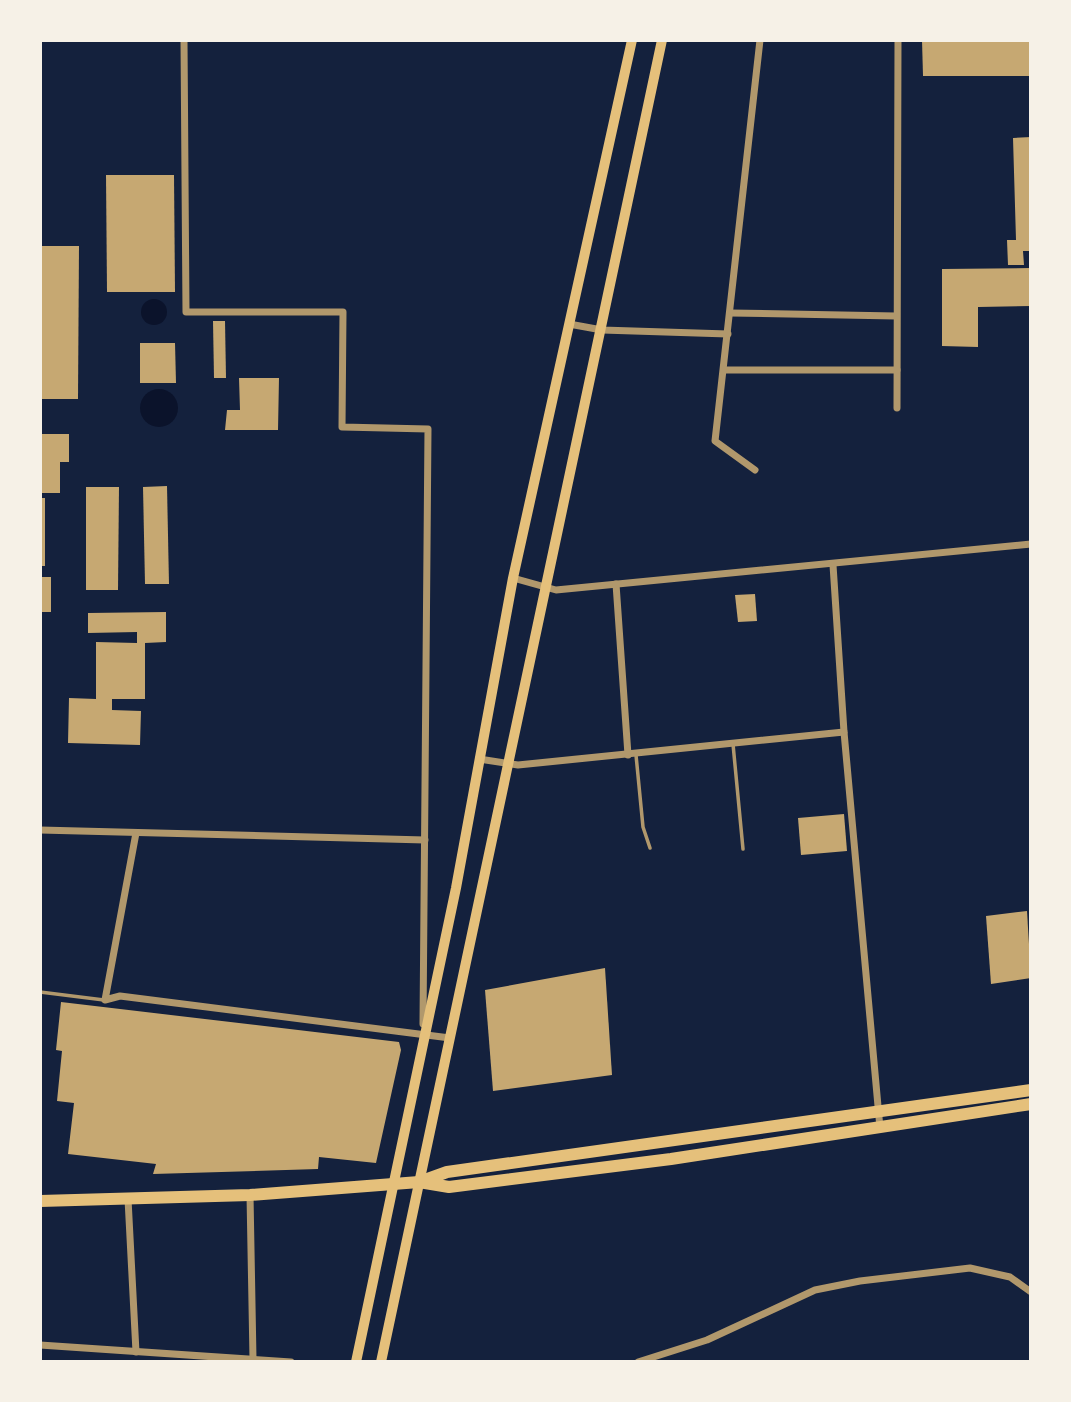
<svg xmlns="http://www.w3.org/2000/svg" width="1071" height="1402" viewBox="0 0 1071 1402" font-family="Barlow,sans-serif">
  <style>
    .water { fill: #0b132b }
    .building { fill: #c6a872 }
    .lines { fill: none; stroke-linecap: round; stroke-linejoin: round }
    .service { stroke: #b1986c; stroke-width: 3.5 }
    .minor { stroke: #b1986c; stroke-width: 7 }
    .secondary { stroke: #e5c07b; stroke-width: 10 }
    .primary { stroke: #e5c07b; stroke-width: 12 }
  </style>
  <rect width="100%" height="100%" fill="#14213d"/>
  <!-- water -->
  <g class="water">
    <circle cx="154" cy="312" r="13"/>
    <circle cx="159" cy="408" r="19"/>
  </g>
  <!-- building -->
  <g class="building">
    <polygon points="922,40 1031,40 1031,76 923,76"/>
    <polygon points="1031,137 1031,251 1023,251 1024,265 1008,265 1007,240 1016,240 1013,138"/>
    <polygon points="106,175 174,175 175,292 107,292"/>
    <polygon points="40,246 79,246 78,399 40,399"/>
    <polygon points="1031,268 1031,306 978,307 978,347 942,346 942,269"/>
    <polygon points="213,321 225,321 226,378 214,378"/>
    <polygon points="140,343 175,343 176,383 140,383"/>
    <polygon points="239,378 279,378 278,430 225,430 227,410 240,410"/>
    <polygon points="40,434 69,434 69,462 60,462 60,493 40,493"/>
    <polygon points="167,486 169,584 145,584 143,487"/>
    <polygon points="86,487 119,487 118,590 86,590"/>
    <rect x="40" y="498" width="5" height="68"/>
    <rect x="40" y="577" width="11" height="35"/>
    <polygon points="755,594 757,621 738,622 735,595"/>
    <polygon points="166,612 166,642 145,643 145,699 112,699 112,710 141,711 140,745 68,743 69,698 96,699 96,642 137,643 137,632 88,633 88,613"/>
    <polygon points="844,814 847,851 801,855 798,818"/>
    <polygon points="1027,911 1031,978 991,984 986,916"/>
    <polygon points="605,968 612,1075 493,1091 485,990"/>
    <polygon points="61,1002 399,1042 401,1050 376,1163 319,1157 318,1169 153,1174 156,1164 68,1154 74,1103 57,1101 62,1051 56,1050"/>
  </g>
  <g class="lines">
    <!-- service -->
    <g class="service">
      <polyline points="733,744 743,849"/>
      <polyline points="636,755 643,827 650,848"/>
      <polyline points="40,992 104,1000"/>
    </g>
    <!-- minor -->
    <g class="minor">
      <polyline points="184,40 186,312 343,312 342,427 428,429 423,1024"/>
      <polyline points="730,313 896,316"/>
      <polyline points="569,324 602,330 728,334"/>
      <polyline points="724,370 897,370"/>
      <polyline points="897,408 898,40"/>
      <polyline points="755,470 715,441 760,40"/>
      <polyline points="833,565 844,732 880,1128"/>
      <polyline points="513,578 556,590 1031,544"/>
      <polyline points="616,584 628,755"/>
      <polyline points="479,759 518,765 844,732"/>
      <polyline points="40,830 425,840"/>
      <polyline points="136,833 105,1000 120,996 450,1038"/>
      <polyline points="250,1195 253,1359"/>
      <polyline points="128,1199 136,1352"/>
      <polyline points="40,1345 291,1362"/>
      <polyline points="638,1362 707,1340 815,1290 860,1281 970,1268 1010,1277 1031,1292"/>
    </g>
    <!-- secondary -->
    <g class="secondary">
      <polyline points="356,1362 456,888 513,578 632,40"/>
      <polyline points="381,1362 662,40"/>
    </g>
    <!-- primary -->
    <g class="primary">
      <polyline points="422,1181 447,1172 1031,1090"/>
      <polyline points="40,1201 250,1195 419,1182 449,1187 671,1159 1031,1104"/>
    </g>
  </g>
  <!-- border -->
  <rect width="1071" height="1402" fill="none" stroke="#f6f1e7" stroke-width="84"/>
</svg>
